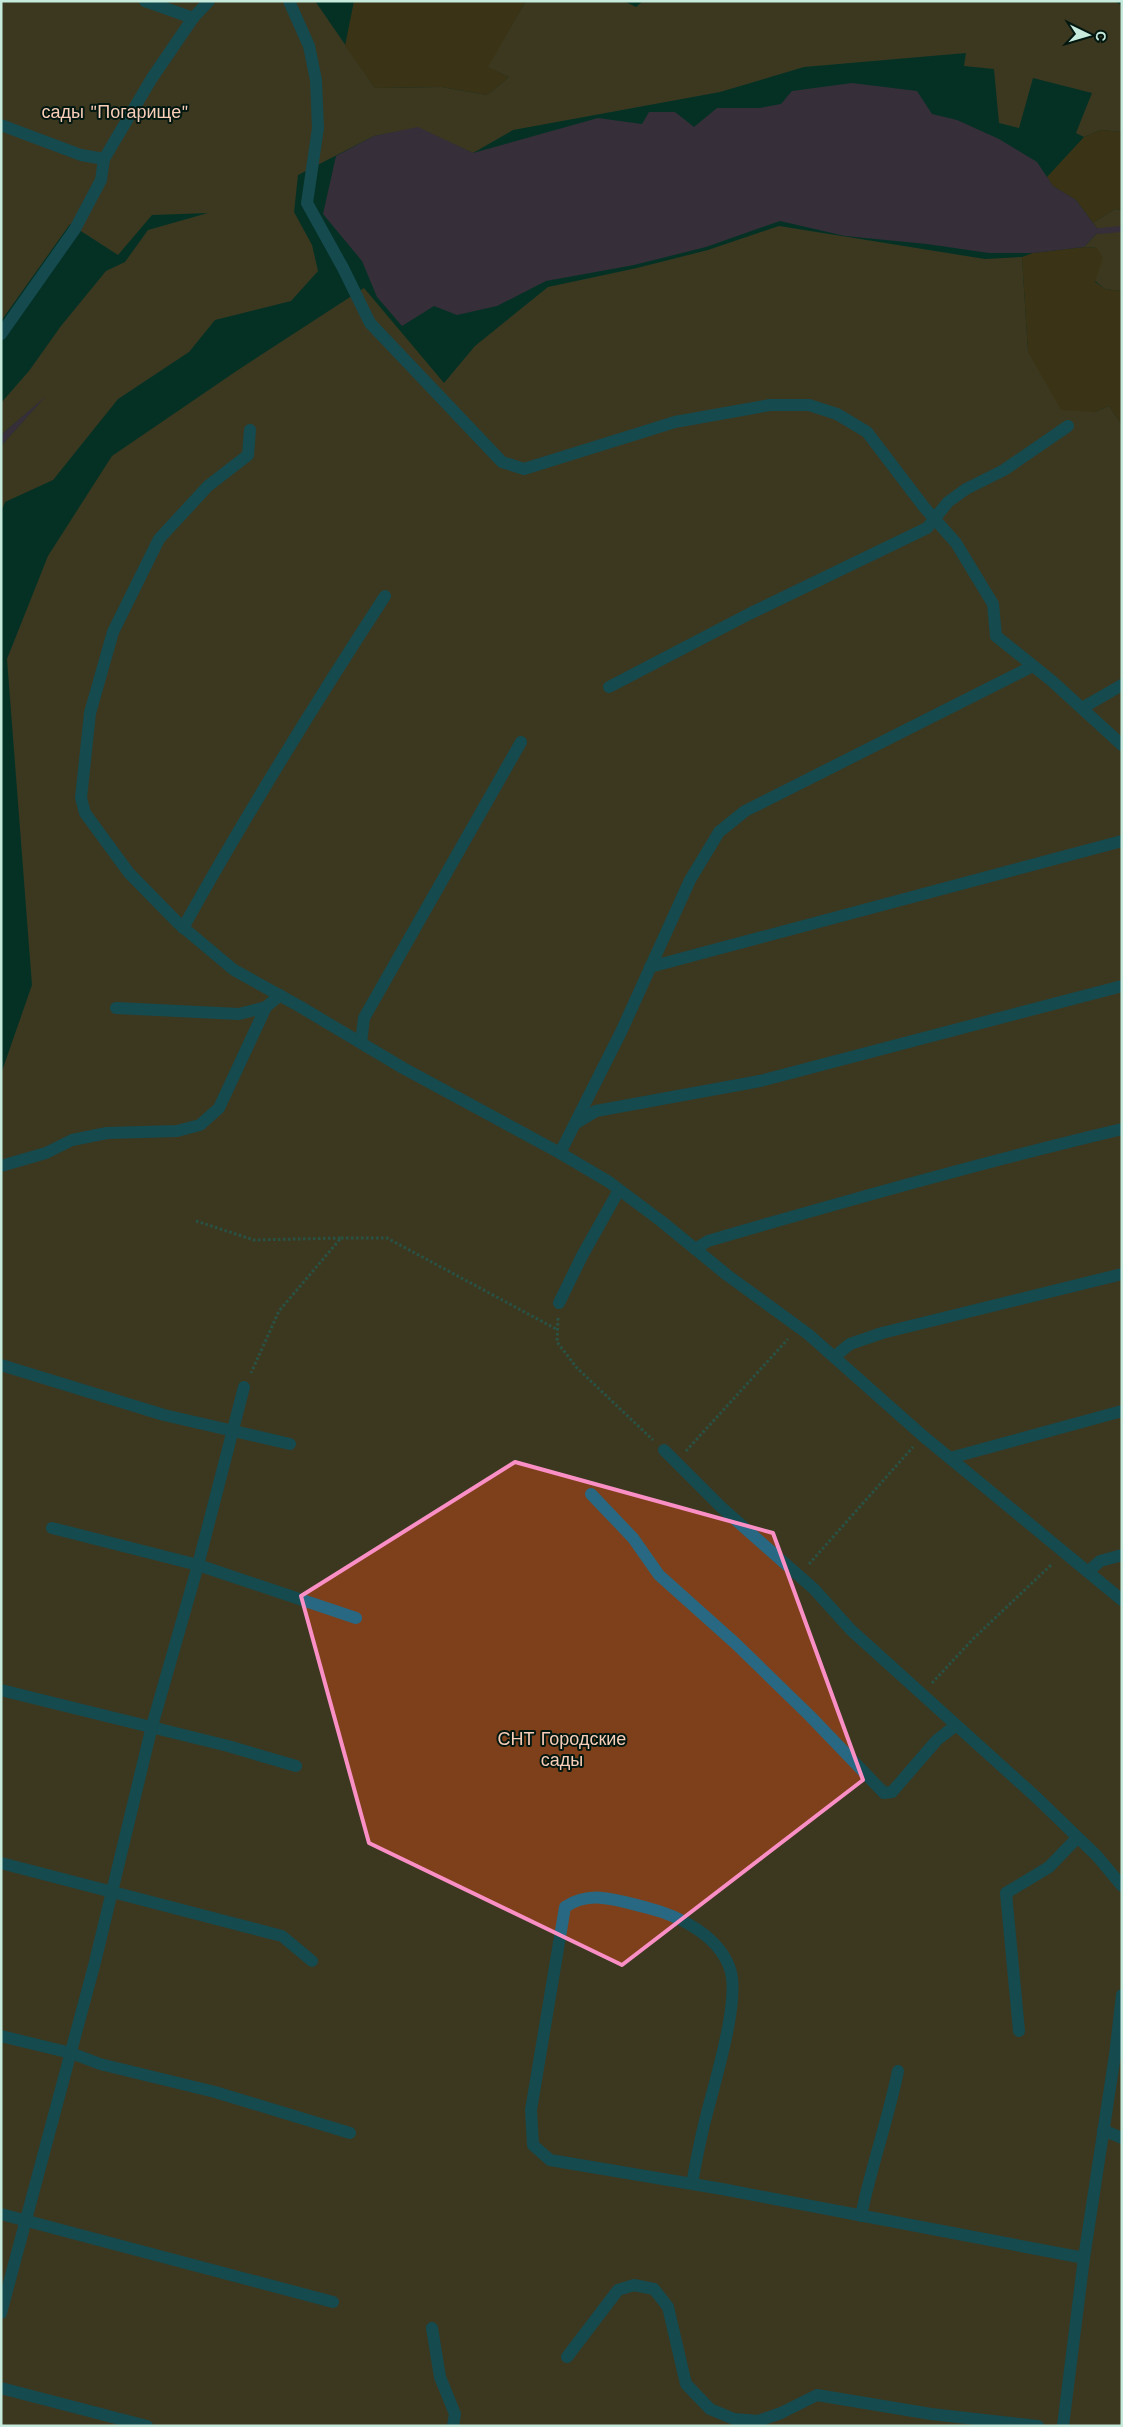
<svg xmlns="http://www.w3.org/2000/svg" width="1123" height="2427" viewBox="0 0 1123 2427" font-family="'Work Sans',sans-serif">
  <style>
    .green { fill: #7e401b }
    .forest { fill: #7c3705 }
    .water { fill: #712a51 }
    .lines { fill: none; stroke-linecap: round; stroke-linejoin: round }
    .stream { stroke: #712a51; stroke-width: 6 }
    .path { stroke: #507a6c; stroke-width: 3; stroke-dasharray: 2.5 2.5; stroke-linecap: butt }
    .lane { stroke: #286883; stroke-width: 12 }
    .street { stroke: #286883; stroke-width: 12 }
    .marked { fill: none; stroke: #fa8fc6; stroke-width: 4; stroke-linejoin: round }
    .labels { text-anchor: middle; stroke-width: 4; stroke-linejoin: round; paint-order: stroke }
    .park-label { font-size: 18px; fill: #f9ceb9; stroke: #011710 }
  </style>
  <rect width="100%" height="100%" fill="#053225"/>
  <!-- green -->
  <g class="green">
    <polygon points="1,1 315,1 375,88 442,87 487,95 509,77 487,67 526,1 624,1 636,7 643,1 1113,1 1122,5 1122,132 1101,130 1084,137 1076,133 1092,93 1033,78 1019,128 999,123 994,69 964,66 966,53 804,67 720,92 513,130 473,153 418,128 374,136 298,175 294,212 312,245 318,271 291,301 215,320 189,352 118,399 53,480 5,502 1,512 1,446 42,400 1,435 1,403 29,371 61,326 106,271 125,262 148,230 208,213 152,215 118,255 70,224 1,321"/>
    <polygon points="1115,209 1122,210 1122,291 1105,289 1095,281 1097,248 1084,247 1099,231 1093,223"/>
    <polygon points="779,226 985,259 1022,257 1028,352 1095,412 1109,406 1122,425 1122,2426 1,2426 1,1074 32,985 7,659 48,556 112,456 238,370 364,288 444,383 475,346 548,287 637,268 708,250"/>
  </g>
  <!-- forest -->
  <g class="forest">
    <polygon points="354,1 526,1 488,67 509,77 487,95 442,87 375,88 345,46"/>
    <polygon points="1101,130 1122,132 1122,210 1115,209 1093,223 1076,200 1053,186 1047,177 1084,137"/>
    <polygon points="1084,247 1097,248 1103,258 1095,282 1105,289 1122,291 1122,425 1109,406 1095,412 1061,410 1028,352 1022,257 1033,253"/>
  </g>
  <!-- water -->
  <g class="water">
    <polygon points="852,83 917,91 932,114 957,120 999,139 1037,162 1053,186 1076,200 1099,231 1084,247 1033,253 989,253 927,244 845,236 780,221 706,247 634,265 546,281 497,306 457,315 434,306 402,326 377,297 362,261 323,214 336,156 374,136 418,127 473,153 598,118 642,124 649,112 675,112 694,127 717,108 760,108 781,104 792,91"/>
    <polygon points="46,396 1,446 1,435"/>
  </g>
  <g class="lines">
    <!-- stream -->
    <polyline class="stream" points="1099,231 1122,229"/>
    <!-- path -->
    <g class="path">
      <polyline points="196,1221 254,1240 341,1238 279,1311 251,1373"/>
      <polyline points="341,1238 387,1238 558,1330"/>
      <polyline points="558,1318 557,1342 577,1368 653,1440"/>
      <polyline points="686,1451 788,1339"/>
      <polyline points="809,1564 913,1447"/>
      <polyline points="932,1683 973,1639 1052,1564"/>
    </g>
    <!-- lane -->
    <g class="lane">
      <polyline points="145,1 193,18"/>
      <polyline points="289,1 309,46 316,80 318,128 307,203 343,268 370,323 502,462 524,469 675,422 770,405 809,405 837,414 867,432 924,507 956,543 993,604 996,636"/>
      <polyline points="1,125 81,155 104,159"/>
      <polyline points="1,334 75,229 101,180 104,159 152,78 193,18 209,1"/>
      <polyline points="250,430 248,455 208,486 159,539 113,632 90,713 81,798 85,813 129,873 179,924 234,970 299,1006 403,1068 560,1153"/>
      <polyline points="1033,666 745,811 719,832 690,880 621,1032 560,1153 609,1182 661,1221 727,1275 808,1334 923,1436 1122,1600"/>
      <polyline points="609,687 749,614 927,528 948,502 966,489 1004,470 1068,426"/>
      <polyline points="1082,708 1122,685"/>
      <path d="M183,928C246,815 314,705 385,596"/>
      <polyline points="650,967 1122,841"/>
      <polyline points="116,1008 239,1014 266,1007"/>
      <polyline points="361,1043 364,1018 521,742"/>
      <polyline points="576,1123 596,1111 760,1081 1122,986"/>
      <polyline points="1,1166 46,1153 72,1140 107,1133 177,1131 200,1125 219,1108 266,1007 280,995"/>
      <path d="M695,1249L708,1241C845,1201 982,1162 1122,1129"/>
      <polyline points="559,1303 582,1256 619,1190"/>
      <polyline points="834,1357 850,1344 882,1333 1122,1274"/>
      <polyline points="1,1365 164,1415 290,1444"/>
      <polyline points="664,1450 721,1507 814,1589 851,1630 1037,1798 1097,1856 1122,1886"/>
      <polyline points="950,1458 1122,1411"/>
      <polyline points="591,1494 633,1538 659,1575 735,1643 810,1716 884,1793 892,1792 937,1740 955,1726"/>
      <polyline points="52,1528 198,1565 356,1618"/>
      <polyline points="1089,1571 1100,1561 1122,1555"/>
      <polyline points="1,1690 228,1746 296,1766"/>
      <polyline points="1,1863 282,1936 312,1961"/>
      <polyline points="1019,2031 1006,1893 1049,1867 1077,1838"/>
      <polyline points="1,2036 71,2053 100,2064 215,2092 350,2133"/>
      <polyline points="1103,2130 1122,2138"/>
      <path d="M692,2184C696,2162 700,2139 706,2117C714,2084 741,1999 730,1969C719,1936 680,1916 648,1908C620,1901 591,1889 565,1907L531,2110L533,2145L550,2160L722,2189L1084,2258"/>
      <polyline points="1,2214 333,2302"/>
      <path d="M861,2216C871,2167 888,2120 898,2071"/>
      <polyline points="432,2328 440,2377 455,2414 453,2426"/>
      <polyline points="567,2357 618,2290 634,2285 654,2289 668,2307 686,2384 710,2409 734,2419 758,2421 781,2413 817,2395 931,2414 1038,2426"/>
      <polyline points="1,2388 147,2426"/>
      <polyline points="1063,2426 1084,2258 1115,2055 1122,1995"/>
    </g>
    <!-- street -->
    <g class="street">
      <polyline points="996,636 1052,681 1122,745"/>
      <polyline points="1,2313 95,1962 152,1726 198,1565 244,1387"/>
    </g>
  </g>
  <!-- marked area -->
  <path d="M0 0H1123V2427H0ZM515,1462L773,1533L863,1780L622,1965L369,1843L301,1596Z" fill="#053225" fill-opacity=".55" fill-rule="evenodd"/>
  <path class="marked" d="M515,1462L773,1533L863,1780L622,1965L369,1843L301,1596Z"/>
  <g class="labels">
    <!-- park labels -->
    <g class="park-label">
      <text x="115" y="118">сады "Погарище"</text>
      <text x="562" y="1745">СНТ Городские<tspan x="562" dy="21">сады</tspan></text>
    </g>
  </g>
  <!-- border -->
  <rect width="1123" height="2427" fill="none" stroke="#c6ebdc" stroke-width="5"/>
  <!-- north arrow -->
  <g transform="translate(1088 35) rotate(95)" stroke="#011710" stroke-width="4" paint-order="stroke">
  <path d="M0-4L9 19L0 12L-9 19Z" fill="#c6ebdc"/>
  <text y="-8" font-size="14" font-weight="bold" text-anchor="middle" fill="#c6ebdc">С</text>
  </g>
</svg>
